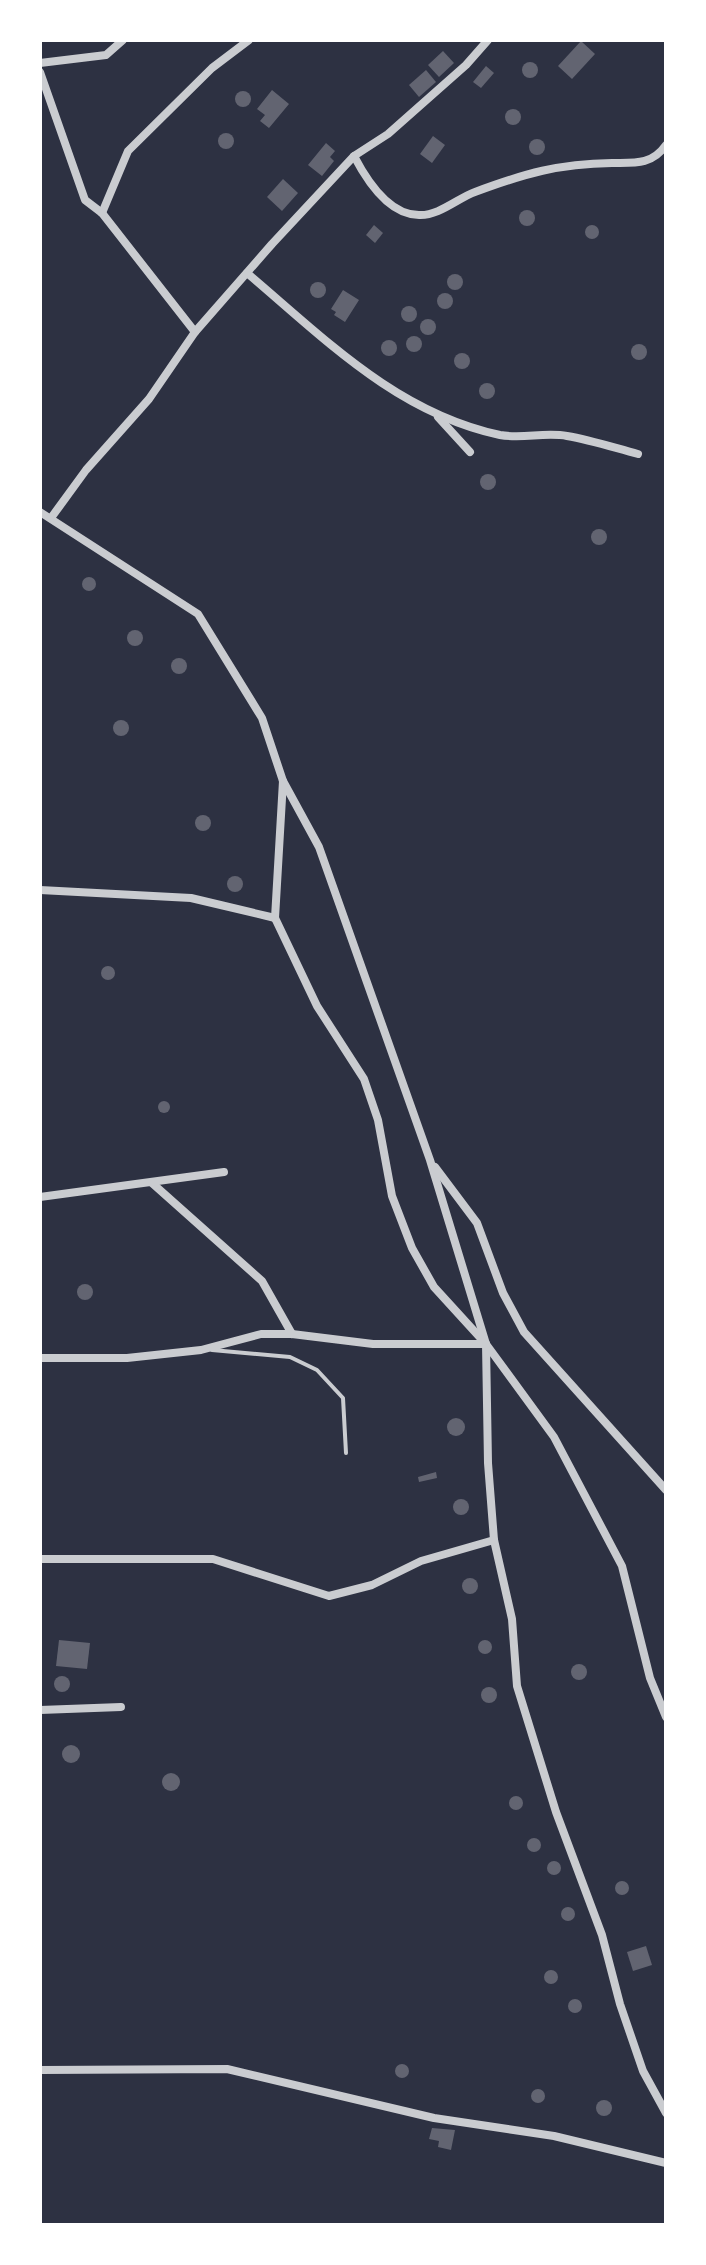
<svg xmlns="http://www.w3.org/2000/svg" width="706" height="2265" viewBox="0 0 706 2265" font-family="'Noto Serif',serif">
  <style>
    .building { fill: #626471 }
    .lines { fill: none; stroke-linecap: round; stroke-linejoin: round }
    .service { stroke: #caccd0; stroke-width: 4 }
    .minor { stroke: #caccd0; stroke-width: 8 }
  </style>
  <rect width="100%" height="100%" fill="#2d3142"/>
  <!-- building -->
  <g class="building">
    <polygon points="581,41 595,54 572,79 558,66"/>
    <polygon points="443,51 454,63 439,77 428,65"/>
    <circle cx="530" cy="70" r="8"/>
    <polygon points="486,66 494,73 481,88 473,82"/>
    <polygon points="426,70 436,82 419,97 409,85"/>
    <polygon points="272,90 289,104 269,128 260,121 265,115 257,109"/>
    <circle cx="243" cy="99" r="8"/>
    <circle cx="513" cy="117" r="8"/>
    <circle cx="226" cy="141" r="8"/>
    <polygon points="433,136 445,145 432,163 420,154"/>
    <circle cx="537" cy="147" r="8"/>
    <polygon points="326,143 335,151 330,157 334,161 322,176 308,165"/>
    <polygon points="283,179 298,193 282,211 267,197"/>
    <circle cx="527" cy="218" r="8"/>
    <circle cx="592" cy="232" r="7"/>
    <polygon points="374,225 383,233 375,243 366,235"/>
    <circle cx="455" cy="282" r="8"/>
    <circle cx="318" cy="290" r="8"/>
    <polygon points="343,290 359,300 345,322 334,315 336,312 331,309"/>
    <circle cx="445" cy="301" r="8"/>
    <circle cx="409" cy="314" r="8"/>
    <circle cx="428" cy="327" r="8"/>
    <circle cx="414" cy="344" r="8"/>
    <circle cx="389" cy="348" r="8"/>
    <circle cx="639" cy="352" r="8"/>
    <circle cx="462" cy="361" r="8"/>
    <circle cx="487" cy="391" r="8"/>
    <circle cx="488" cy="482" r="8"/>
    <circle cx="599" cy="537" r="8"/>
    <circle cx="89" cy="584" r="7"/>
    <circle cx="135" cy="638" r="8"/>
    <circle cx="179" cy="666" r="8"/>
    <circle cx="121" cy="728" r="8"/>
    <circle cx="203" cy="823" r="8"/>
    <circle cx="235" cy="884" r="8"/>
    <circle cx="108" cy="973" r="7"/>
    <circle cx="164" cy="1107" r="6"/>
    <circle cx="85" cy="1292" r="8"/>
    <circle cx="456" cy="1427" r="9"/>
    <polygon points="436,1472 437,1478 419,1482 418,1477"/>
    <circle cx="461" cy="1507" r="8"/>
    <circle cx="470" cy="1586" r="8"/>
    <circle cx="485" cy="1647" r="7"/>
    <polygon points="59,1640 90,1643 87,1669 56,1666"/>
    <circle cx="579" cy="1672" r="8"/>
    <circle cx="62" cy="1684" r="8"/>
    <circle cx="489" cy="1695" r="8"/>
    <circle cx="71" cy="1754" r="9"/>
    <circle cx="171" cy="1782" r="9"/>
    <circle cx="516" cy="1803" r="7"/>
    <circle cx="534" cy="1845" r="7"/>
    <circle cx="554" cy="1868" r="7"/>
    <circle cx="622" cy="1888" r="7"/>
    <circle cx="568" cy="1914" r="7"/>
    <polygon points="646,1946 652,1965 633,1971 627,1952"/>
    <circle cx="551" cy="1977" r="7"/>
    <circle cx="575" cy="2006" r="7"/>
    <circle cx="402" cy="2071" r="7"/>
    <circle cx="538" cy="2096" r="7"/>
    <circle cx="604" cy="2108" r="8"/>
    <polygon points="432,2128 455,2130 451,2150 438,2147 439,2141 429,2139"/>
  </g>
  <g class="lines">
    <!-- service -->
    <polyline class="service" points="212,1350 290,1357 317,1370 343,1398 346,1453"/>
    <!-- minor -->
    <g class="minor">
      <polyline points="40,63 106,55 123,40"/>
      <polyline points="40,72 85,200 102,213 195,332"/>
      <path d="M354,156C366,179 389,215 419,215C439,216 458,198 475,192C526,173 558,164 612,163C635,163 652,165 666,145"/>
      <polyline points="102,213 128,151 212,68 249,40"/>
      <path d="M247,273C325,339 397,413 500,435C522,439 545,432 567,436C591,440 615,448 638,454"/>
      <polyline points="438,417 470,452"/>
      <polyline points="40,512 198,614 262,718 283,781 275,918 317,1006 364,1079 378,1120 392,1196 412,1248 434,1287 486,1344 554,1437 622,1566 650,1678 666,1717"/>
      <polyline points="51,518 86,470 149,399 195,332 272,244 354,156 388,134 466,65 488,40"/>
      <polyline points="283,781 319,847 430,1160 486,1344 488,1463 494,1540 512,1619 517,1686 556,1812 602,1935 620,2004 643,2071 666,2113"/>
      <polyline points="40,890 191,898 275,918"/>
      <polyline points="435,1167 477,1223 503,1293 524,1332 666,1490"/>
      <polyline points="152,1183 262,1281 292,1334"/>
      <polyline points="40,1197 224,1172"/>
      <polyline points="40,1358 127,1358 201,1350 261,1334 292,1334 373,1344 486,1344"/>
      <polyline points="40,1559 213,1559 329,1596 372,1585 421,1561 494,1540"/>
      <polyline points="40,1710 121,1707"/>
      <polyline points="40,2070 227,2069 434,2118 554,2136 666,2163"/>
    </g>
  </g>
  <!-- border -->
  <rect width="706" height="2265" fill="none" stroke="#ffffff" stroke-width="84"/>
</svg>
